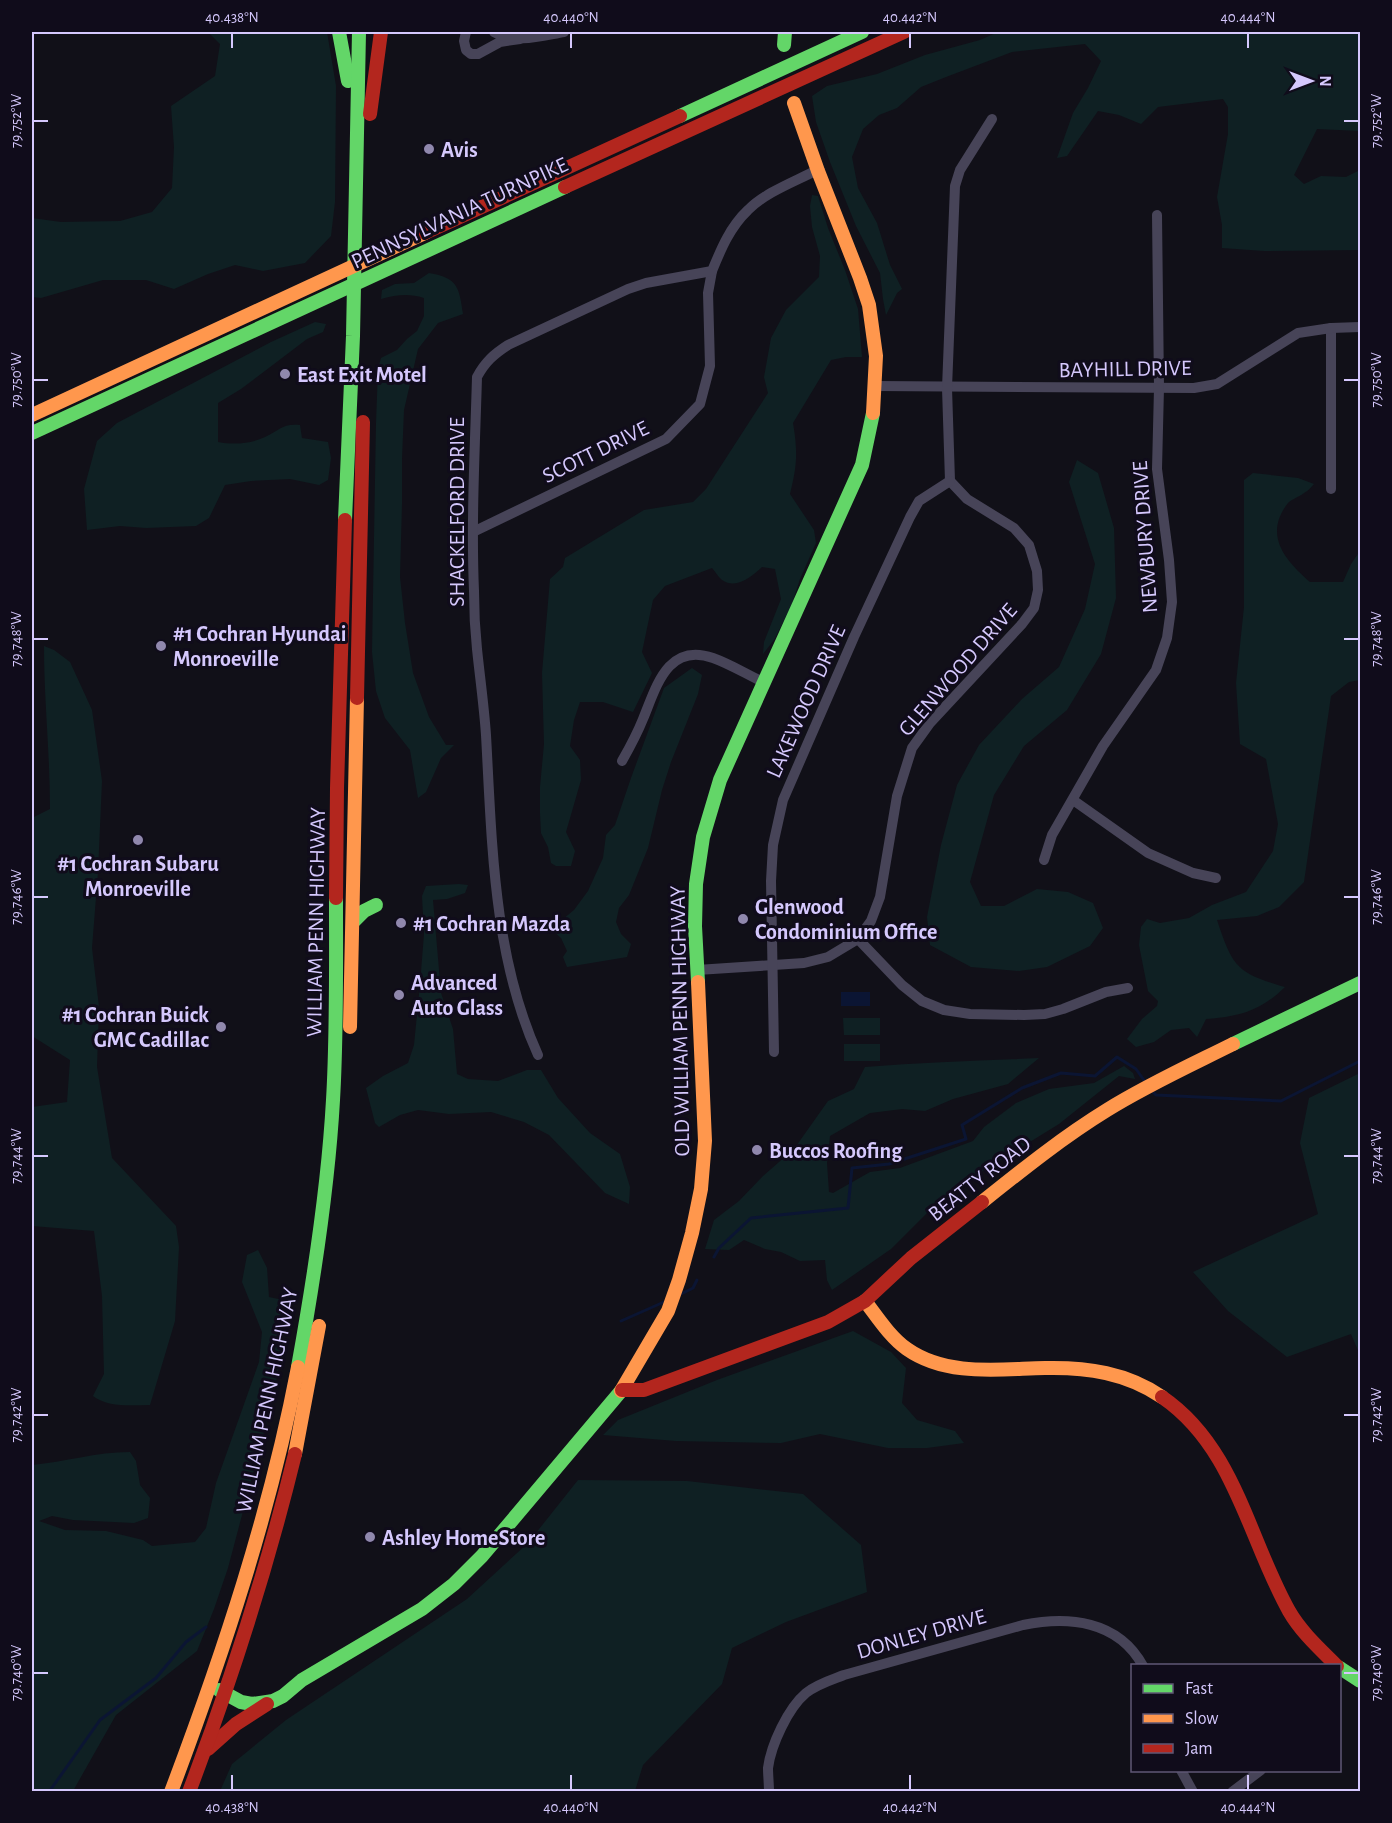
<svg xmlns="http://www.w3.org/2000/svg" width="1392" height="1823" viewBox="0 0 1392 1823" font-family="'Alegreya Sans',sans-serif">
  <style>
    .green { fill: #0f2023 }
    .water { fill: #0b1533 }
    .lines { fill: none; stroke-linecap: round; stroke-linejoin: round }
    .stream { stroke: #0b1533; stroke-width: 3 }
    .street { stroke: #474458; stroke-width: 10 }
    .fast { stroke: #63d668; stroke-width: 14 }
    .slow { stroke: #ff974d; stroke-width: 14 }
    .jam { stroke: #b3261e; stroke-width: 14 }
    .ticks { fill: none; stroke: #d5c8fd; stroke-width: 2 }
    .poi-dot { fill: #9088ad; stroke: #100c1b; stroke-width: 2 }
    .labels { text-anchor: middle; stroke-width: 6; stroke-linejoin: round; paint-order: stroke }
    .poi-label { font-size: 22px; font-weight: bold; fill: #d5c8fd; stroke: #100c1b; text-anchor: start }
    .street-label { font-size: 22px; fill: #d5c8fd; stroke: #100c1b }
    .neatline { fill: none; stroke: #d5c8fd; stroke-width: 2 }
    .ticks-label { font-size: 15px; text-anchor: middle; fill: #d5c8fd }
  </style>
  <rect width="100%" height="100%" fill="#111018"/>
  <!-- green -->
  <g class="green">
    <polygon points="208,32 327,32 336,86 335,202 331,236 305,263 263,271 235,265 208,274 174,289 146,280 103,280 41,298 32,297 32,218 61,222 120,221 152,212 172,188 174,147 171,106 215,76 220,44"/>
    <polygon points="998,32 1360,32 1360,131 1317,129 1294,175 1304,184 1321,176 1346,177 1360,170 1360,250 1264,251 1222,248 1222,225 1217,197 1228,134 1228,107 1223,99 1158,107 1141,124 1119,115 1098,111 1067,156 1057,158 1073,113 1088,88 1101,61 1085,44 1012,52 946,77 921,87 897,108 879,115 863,129 852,157 858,188 877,223 890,265 902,289 897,293 886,315 883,299 880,273 856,226 830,162 816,122 812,96 827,86 877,74 925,55 980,40"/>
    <path d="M812,195L818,196L828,228L845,270L858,309L862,357H846L831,360L793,423C798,453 797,465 790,494L814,530L816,543L800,579L791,607L774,640L763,654L764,642L781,599L775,569L762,567C752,576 737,590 722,580C718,577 715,571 712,568L665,586L653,600L642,652L652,673L633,712L603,702H580L574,720L570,746L580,760L581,780L566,832L575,851L571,866H556L551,863L548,847L541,833L540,813V787L544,744L542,673L550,579L563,567L565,558L644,510L693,502L706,489L768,393L764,377L771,338L786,310L819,277L820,256L812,227L810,206Z"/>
    <path d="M429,273C458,278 459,287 463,314L438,323L418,349L404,410L402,459V504L400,577L405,623L413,673L429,717L446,745H454L441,758L426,792L418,798L410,750L385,718L376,691L372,652L376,423L378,369L381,358L397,350L407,339L417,331L424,316V298C408,293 397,295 381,299L382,290L395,284L414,283Z"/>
    <path d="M315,322L326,324L323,332L307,339L241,389L218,403V442C234,445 250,444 265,437C280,430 283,423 300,425L302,438L328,442L331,458L328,480L319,485L290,479L251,481L225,485L209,518L196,526L146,528L120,526L87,530L84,489L97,441L117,423L271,342Z"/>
    <polygon points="1077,460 1098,473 1114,528 1116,598 1101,654 1067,710 1024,746 994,795 970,882 981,906 1004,906 1037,889 1068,892 1093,903 1103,928 1090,946 1047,967 1019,971 971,967 930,945 927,917 941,845 957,785 979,745 1022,699 1059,667 1085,609 1095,564 1069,482"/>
    <path d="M1253,473L1298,478L1314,484C1311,487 1308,491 1304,493C1299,497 1292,499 1288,503C1263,535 1285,560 1310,582H1343L1351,564L1360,551V680L1349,682L1331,696L1304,882L1279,907L1257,916L1217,920C1233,968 1237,973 1285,987C1261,1011 1238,1017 1206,1019L1197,1037L1189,1028L1171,1030L1154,1042L1136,1047L1127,1039L1142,1019L1157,1006L1158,1001L1148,991L1139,945L1141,927L1147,919L1160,923L1189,918L1212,905L1246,892L1273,851L1278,824L1266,759L1240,744L1236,683L1244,607V480Z"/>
    <path d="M44,646L54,650L70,662L92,710L102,781L98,872L92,948L99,1007L97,1067L112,1158L176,1226L179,1247L175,1321L150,1405C131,1405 109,1408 93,1396L104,1374L102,1296L94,1231L32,1226V1107L67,1102L70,1060L32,1036V818L50,809C50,754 44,700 44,646Z"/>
    <polygon points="692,668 702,675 698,694 671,762 662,790 648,848 629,895 619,908 616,922 621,934 631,944 627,957 567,967 563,957 567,951 561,938 551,929 574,910 588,891 603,858 606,835 615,825 631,778 664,688"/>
    <polygon points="459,884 468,885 465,893 447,899 433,900 441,993 453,1029 457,1074 468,1079 498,1081 527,1070 541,1070 558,1098 590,1133 620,1154 630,1187 629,1204 605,1193 549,1135 524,1122 491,1112 449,1114 418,1110 400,1115 379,1127 375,1123 366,1088 383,1076 408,1063 414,1045 420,984 424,934 422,896 426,886"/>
    <polygon points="843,1018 880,1018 880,1035 844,1035"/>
    <rect x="844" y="1044" width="36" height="17"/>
    <path d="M1039,1058L1008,1084L953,1099L925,1111L902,1109L870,1113L830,1136L827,1163L829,1192L833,1193L870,1172L900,1168L973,1141L984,1127L1016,1103L1049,1089L1094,1083L1124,1066L1133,1073L1135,1079L1119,1076L1059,1124L975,1176L931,1209L891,1249L832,1290L827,1280L825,1260L800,1261L781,1252L765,1249L744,1240L729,1250L705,1249L714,1220L739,1201L763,1176L794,1149L828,1101L854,1089L865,1067C923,1062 981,1061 1039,1058Z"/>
    <polygon points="1360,1073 1360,1355 1351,1334 1287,1357 1228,1311 1193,1272 1318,1214 1300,1143 1309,1098"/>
    <path d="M258,1250L267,1268L269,1297L283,1300L288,1317L273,1398L228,1568L214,1609L197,1651L116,1715L73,1791H32V1465C65,1462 96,1452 130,1452L136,1461L140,1485L150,1498L148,1518L134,1523L73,1520L52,1516L39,1521L65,1530L106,1531L143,1540L152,1546L195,1542L206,1528L216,1483L259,1362L262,1332L242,1282L247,1255Z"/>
    <polygon points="853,1331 891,1352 906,1368 902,1403 917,1420 955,1431 964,1443 927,1448 888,1448 820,1434 781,1443 676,1441 603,1435 618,1420 717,1380"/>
    <polygon points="578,1480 687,1481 803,1494 861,1545 867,1592 786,1622 732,1648 722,1684 643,1765 635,1791 220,1791 232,1764 286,1720 467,1599 528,1543"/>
  </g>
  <!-- water -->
  <rect class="water" x="841" y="992" width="29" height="14"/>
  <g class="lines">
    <!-- stream -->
    <g class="stream">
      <polyline points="1152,1091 1156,1095 1281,1101 1360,1061"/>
      <polyline points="714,1257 719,1248 751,1218 848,1208 852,1168 889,1164 966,1139 962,1125 1022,1088 1061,1073 1095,1076 1117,1057 1136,1069 1146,1083"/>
      <polyline points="681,1294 693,1288 697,1280"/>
      <polyline points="621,1321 664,1302"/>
      <polyline points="49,1792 100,1720 156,1678 186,1642 206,1627"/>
    </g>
    <!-- street -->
    <g class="street">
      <polyline points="466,32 464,41 466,50 471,54 478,54 500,42 520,39"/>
      <path d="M494,32C516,44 541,36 564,32"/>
      <polyline points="1331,328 1331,489"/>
      <polyline points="875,386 1194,388 1217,384 1298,333 1331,328 1360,327"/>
      <polyline points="473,532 666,439 700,404 710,366 708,293 712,271"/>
      <path d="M622,761C630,747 637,734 643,719C656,688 667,642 713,658C730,664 746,674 763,682"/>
      <polyline points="1073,800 1148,853 1193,873 1216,878"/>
      <polyline points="1044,860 1052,835 1103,746 1156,670 1167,638 1172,602 1169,560 1157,469 1159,388 1157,215"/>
      <polyline points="858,939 902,985 922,1001 944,1010 970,1014 1024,1015 1045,1014 1063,1009 1106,992 1128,988"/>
      <polyline points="697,970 804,963 828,957 858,939 871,921 880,897 897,796 912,748 930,723 1022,624 1034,608 1038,590 1037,571 1029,545 1014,528 967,499 950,481 947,388 955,186 960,170 992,119"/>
      <polyline points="774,1052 771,881 773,845 783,800 854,637 910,517 919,501 950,481"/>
      <path d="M538,1055C493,956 492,842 486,735C484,706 480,678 477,649C475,630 474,610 474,591C471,520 475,448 477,377C485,362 494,354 508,345L628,289L646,283L712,271C721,249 730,227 748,210C766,192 794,182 817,170"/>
      <polyline points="1181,1770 1193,1792"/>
      <path d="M769,1792C769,1784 768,1775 768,1768C771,1745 788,1708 806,1693C817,1684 831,1680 844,1675L1023,1625C1068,1616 1118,1620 1143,1666"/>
      <polyline points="1232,1792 1261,1770"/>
    </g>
    <!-- fast -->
    <g class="fast">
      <polyline points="339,32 348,81"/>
      <polyline points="784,45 785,32"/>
      <polyline points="680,116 862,32"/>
      <polyline points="32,433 565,187"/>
      <polyline points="345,520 353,336 359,32"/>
      <polyline points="353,922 364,911 376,905"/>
      <polyline points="698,982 695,926 696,884 703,837 720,780 862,465 873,413"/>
      <polyline points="1233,1044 1360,983"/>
      <path d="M298,1367C314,1279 328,1190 333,1100C337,1033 336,966 336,898"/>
      <polyline points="1340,1668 1360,1681"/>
      <polyline points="219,1690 241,1702 252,1704 273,1701 283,1696 302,1680 422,1609 454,1584 482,1556 621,1391"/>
    </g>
    <!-- slow -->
    <g class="slow">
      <polyline points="794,103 818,171 860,278 869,305 876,356 873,413"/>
      <polyline points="32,415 425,233"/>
      <polyline points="350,1027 357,698"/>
      <path d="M982,1202C1022,1170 1063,1137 1107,1110C1147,1085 1191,1065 1233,1044"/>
      <path d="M865,1301C878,1318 890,1337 907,1349C947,1377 999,1369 1045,1368C1087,1367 1127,1373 1162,1397"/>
      <polyline points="621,1391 668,1311 679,1280 692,1233 701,1189 705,1141 698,982"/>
      <polyline points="295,1454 319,1326"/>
      <path d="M171,1792C223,1654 270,1513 298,1367"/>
    </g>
    <!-- jam -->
    <g class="jam">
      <polyline points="370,114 381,32"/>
      <polyline points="565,187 904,32"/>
      <polyline points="425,233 680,116"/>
      <polyline points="357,698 363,422"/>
      <polyline points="336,898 337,788 345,520"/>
      <polyline points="622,1390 644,1390 828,1322 865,1301 911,1258 982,1202"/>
      <path d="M1162,1397C1235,1447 1248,1538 1289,1611C1301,1632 1320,1649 1337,1666"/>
      <polyline points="208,1749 236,1724 267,1704"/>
      <path d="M189,1792C231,1681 267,1569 295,1454"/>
    </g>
  </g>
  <!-- ticks -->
  <path class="ticks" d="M232,33V48M571,33V48M910,33V48M1248,33V48M33,121H48M1344,121H1359M33,380H48M1344,380H1359M33,639H48M1344,639H1359M33,897H48M1344,897H1359M33,1156H48M1344,1156H1359M33,1415H48M1344,1415H1359M33,1673H48M1344,1673H1359M232,1775V1790M571,1775V1790M910,1775V1790M1248,1775V1790"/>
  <!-- markers -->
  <g class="poi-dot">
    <circle cx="429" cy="149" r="6"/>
    <circle cx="285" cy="374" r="6"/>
    <circle cx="161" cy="646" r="6"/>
    <circle cx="138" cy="840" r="6"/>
    <circle cx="743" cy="919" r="6"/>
    <circle cx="401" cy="923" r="6"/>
    <circle cx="399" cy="995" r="6"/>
    <circle cx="221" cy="1027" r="6"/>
    <circle cx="757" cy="1150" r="6"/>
    <circle cx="370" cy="1537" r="6"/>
  </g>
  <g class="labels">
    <!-- poi labels -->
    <g class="poi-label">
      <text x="441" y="157">Avis</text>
      <text x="297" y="382">East Exit Motel</text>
      <text x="173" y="641">#1 Cochran Hyundai<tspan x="173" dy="25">Monroeville</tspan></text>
      <text x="138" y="871" text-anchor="middle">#1 Cochran Subaru<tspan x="138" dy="25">Monroeville</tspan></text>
      <text x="755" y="914">Glenwood<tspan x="755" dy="25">Condominium Office</tspan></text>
      <text x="413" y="931">#1 Cochran Mazda</text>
      <text x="411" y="990">Advanced<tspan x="411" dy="25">Auto Glass</tspan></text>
      <text x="209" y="1022" text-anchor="end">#1 Cochran Buick<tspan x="209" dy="25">GMC Cadillac</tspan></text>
      <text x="769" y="1158">Buccos Roofing</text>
      <text x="382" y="1545">Ashley HomeStore</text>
    </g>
    <!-- street labels -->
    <g class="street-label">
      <text transform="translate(459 212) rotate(-25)" y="8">PENNSYLVANIA TURNPIKE</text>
      <text transform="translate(1125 368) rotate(-1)" y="8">BAYHILL DRIVE</text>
      <text transform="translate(595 451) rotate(-26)" y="8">SCOTT DRIVE</text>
      <text transform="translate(456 512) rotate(-90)" y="8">SHACKELFORD DRIVE</text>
      <text transform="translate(1144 537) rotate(-94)" y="8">NEWBURY DRIVE</text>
      <text transform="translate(957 669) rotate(-49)" y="8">GLENWOOD DRIVE</text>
      <text transform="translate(805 701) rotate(-66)" y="8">LAKEWOOD DRIVE</text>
      <text transform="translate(315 922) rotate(-89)" y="8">WILLIAM PENN HIGHWAY</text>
      <text transform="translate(679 1021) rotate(-91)" y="8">OLD WILLIAM PENN HIGHWAY</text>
      <text transform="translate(979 1178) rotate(-38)" y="8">BEATTY ROAD</text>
      <text transform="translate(266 1400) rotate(-78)" y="8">WILLIAM PENN HIGHWAY</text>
      <text transform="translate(921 1633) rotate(-16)" y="8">DONLEY DRIVE</text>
    </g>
  </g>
  <!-- border -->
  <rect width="1392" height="1823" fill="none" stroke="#100c1b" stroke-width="66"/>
  <!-- legend -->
  <rect x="1131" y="1664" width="210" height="108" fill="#100c1b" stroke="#5f5775" stroke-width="1.5"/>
  <rect x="1143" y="1684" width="30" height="9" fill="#63d668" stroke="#5f5775" stroke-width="1.5"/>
  <text x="1185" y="1694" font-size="18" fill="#d5c8fd">Fast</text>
  <rect x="1143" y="1714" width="30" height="9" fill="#ff974d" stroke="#5f5775" stroke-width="1.5"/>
  <text x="1185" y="1724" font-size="18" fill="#d5c8fd">Slow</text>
  <rect x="1143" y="1744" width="30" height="9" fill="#b3261e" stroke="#5f5775" stroke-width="1.5"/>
  <text x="1185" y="1754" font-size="18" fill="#d5c8fd">Jam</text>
  <!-- north arrow -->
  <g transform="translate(1311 81) rotate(90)" stroke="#100c1b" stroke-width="4.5" paint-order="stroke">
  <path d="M0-4.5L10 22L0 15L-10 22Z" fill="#d5c8fd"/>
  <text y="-9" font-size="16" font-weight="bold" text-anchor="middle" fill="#d5c8fd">N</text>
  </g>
  <rect x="33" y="33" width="1326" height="1757" class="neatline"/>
  <g class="ticks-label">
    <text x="232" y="22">40.438°N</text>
    <text x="571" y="22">40.440°N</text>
    <text x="910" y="22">40.442°N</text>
    <text x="1248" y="22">40.444°N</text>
    <text transform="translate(1376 121) rotate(-90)" y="5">79.752°W</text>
    <text transform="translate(16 121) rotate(-90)" y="5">79.752°W</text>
    <text transform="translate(1376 380) rotate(-90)" y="5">79.750°W</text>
    <text transform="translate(16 380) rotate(-90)" y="5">79.750°W</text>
    <text transform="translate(1376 639) rotate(-90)" y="5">79.748°W</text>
    <text transform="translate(16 639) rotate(-90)" y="5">79.748°W</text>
    <text transform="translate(1376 897) rotate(-90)" y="5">79.746°W</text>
    <text transform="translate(16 897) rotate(-90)" y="5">79.746°W</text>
    <text transform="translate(16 1156) rotate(-90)" y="5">79.744°W</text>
    <text transform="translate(1376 1156) rotate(-90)" y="5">79.744°W</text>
    <text transform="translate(16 1415) rotate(-90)" y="5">79.742°W</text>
    <text transform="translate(1376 1415) rotate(-90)" y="5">79.742°W</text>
    <text transform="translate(16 1673) rotate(-90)" y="5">79.740°W</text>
    <text transform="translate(1376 1673) rotate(-90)" y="5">79.740°W</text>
    <text x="232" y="1812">40.438°N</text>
    <text x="571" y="1812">40.440°N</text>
    <text x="910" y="1812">40.442°N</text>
    <text x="1248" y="1812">40.444°N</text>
  </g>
</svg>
